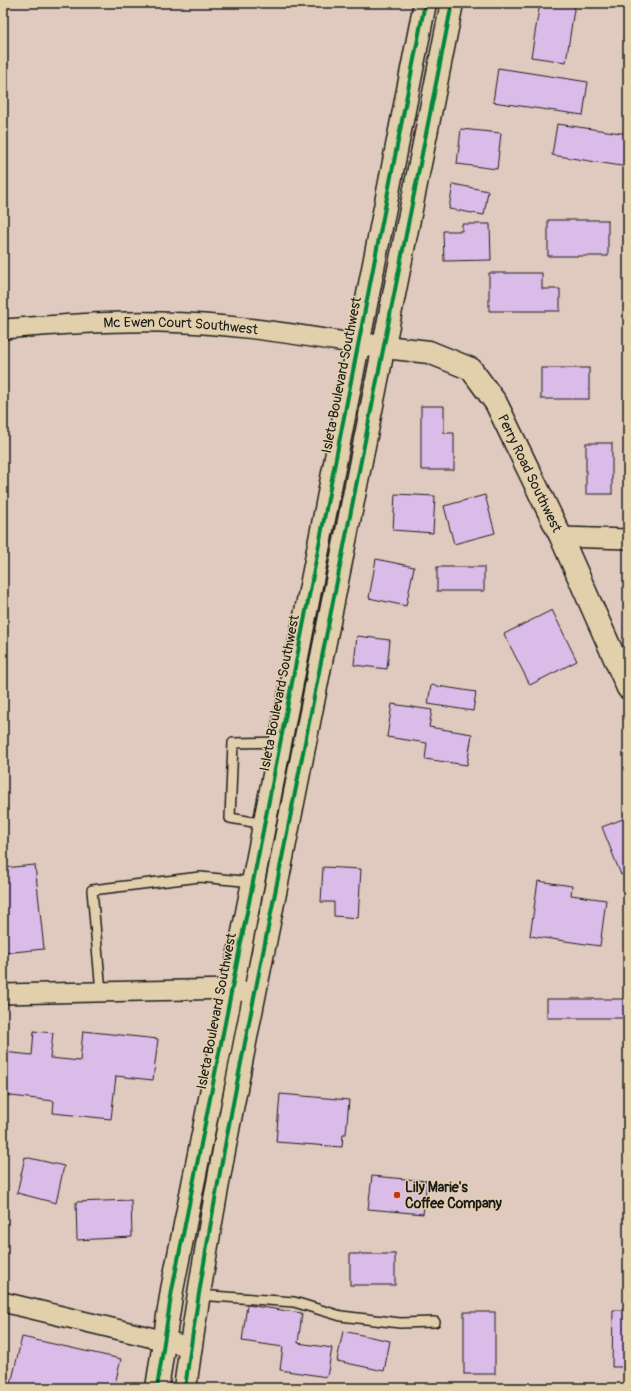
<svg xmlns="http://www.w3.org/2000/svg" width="631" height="1391" viewBox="0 0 631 1391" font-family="Pangolin,sans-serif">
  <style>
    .building { fill: #dbbce9; stroke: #1c1c1c }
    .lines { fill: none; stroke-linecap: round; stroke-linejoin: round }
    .service-casing { stroke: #1c1c1c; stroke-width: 12 }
    .minor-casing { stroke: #1c1c1c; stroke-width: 22 }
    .tertiary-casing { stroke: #1c1c1c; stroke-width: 25 }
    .secondary-casing { stroke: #1c1c1c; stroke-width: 25 }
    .service { stroke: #e2d0ad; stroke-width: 9 }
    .minor { stroke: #e2d0ad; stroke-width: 19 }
    .tertiary { stroke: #e2d0ad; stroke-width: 22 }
    .secondary { stroke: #e2d0ad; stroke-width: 22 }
    .cycleway-casing { stroke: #e2d0ad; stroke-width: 6 }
    .cycleway { stroke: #00873e; stroke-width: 4 }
    .poi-dot { fill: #c8321e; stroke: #e2d0ad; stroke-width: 1.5 }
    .labels { text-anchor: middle; stroke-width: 3; stroke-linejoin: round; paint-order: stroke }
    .street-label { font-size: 14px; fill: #1c1c1c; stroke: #e2d0ad }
    .poi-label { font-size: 14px; font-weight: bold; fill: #1c1c1c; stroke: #e2d0ad; text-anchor: start }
  </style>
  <rect width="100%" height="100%" fill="#e0cabf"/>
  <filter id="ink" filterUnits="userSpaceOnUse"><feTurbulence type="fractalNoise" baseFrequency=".025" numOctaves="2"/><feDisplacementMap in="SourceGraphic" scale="8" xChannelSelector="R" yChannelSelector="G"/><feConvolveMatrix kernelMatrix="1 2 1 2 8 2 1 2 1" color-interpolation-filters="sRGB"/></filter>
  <g filter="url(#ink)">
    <!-- building -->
    <g class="building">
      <polygon points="540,3 575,3 566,62 531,57"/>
      <polygon points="498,68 588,82 583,115 493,102"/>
      <polygon points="557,124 628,134 628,167 552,155"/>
      <polygon points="461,129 501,133 497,169 457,164"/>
      <polygon points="453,184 488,191 484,215 449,209"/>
      <rect x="548" y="220" width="60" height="36"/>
      <polygon points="462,224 490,224 491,260 444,261 443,231 462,231"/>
      <polygon points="489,273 542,273 542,289 560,289 560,311 489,311"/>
      <rect x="541" y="368" width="48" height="31"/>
      <polygon points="421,406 444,406 444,433 454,433 454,470 421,470"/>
      <rect x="627" y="436" width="1" height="34"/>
      <rect x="586" y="443" width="26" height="51"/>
      <polygon points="395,494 435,496 433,533 393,530"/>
      <polygon points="485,495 495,533 454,544 444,506"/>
      <polygon points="376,559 414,567 406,606 369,598"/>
      <rect x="437" y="567" width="47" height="24"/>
      <polygon points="552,610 577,661 530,685 504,634"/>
      <polygon points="357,636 390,640 387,669 354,665"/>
      <polygon points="431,685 476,692 473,711 428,704"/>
      <polygon points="392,704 432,710 429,727 472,734 467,765 425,759 427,743 387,737"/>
      <polygon points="628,817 628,872 621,875 602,827"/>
      <polygon points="35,865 44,949 3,953 3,868"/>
      <polygon points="323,867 361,869 358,918 334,916 334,902 321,902"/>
      <polygon points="538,881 572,886 571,895 606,900 600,946 530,936"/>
      <rect x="547" y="999" width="81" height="19"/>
      <polygon points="34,1031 53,1033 50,1058 80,1061 83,1031 158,1039 153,1080 116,1076 111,1119 53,1113 54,1101 3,1095 3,1052 32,1055"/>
      <polygon points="280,1094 349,1100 346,1134 343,1134 342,1147 276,1142"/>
      <polygon points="25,1157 64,1166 56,1203 17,1193"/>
      <polygon points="372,1176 427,1181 423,1214 368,1209"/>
      <polygon points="131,1200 132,1237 77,1240 76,1202"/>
      <rect x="350" y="1254" width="45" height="31"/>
      <polygon points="247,1305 302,1313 298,1343 332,1348 327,1377 280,1370 283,1347 242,1341"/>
      <polygon points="613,1310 628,1310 628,1367 612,1367"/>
      <rect x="464" y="1312" width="31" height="62"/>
      <polygon points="343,1331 390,1341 384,1371 337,1361"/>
      <polygon points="22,1337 121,1359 114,1388 10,1388"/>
    </g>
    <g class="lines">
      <defs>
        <g id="service">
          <polyline points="265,824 230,818 233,743 280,742"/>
          <polyline points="101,992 92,890 200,877 253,882"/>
          <polyline points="198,1295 294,1302 341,1316 400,1323 435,1322"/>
        </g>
        <g id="minor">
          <path id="s1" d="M3,329C55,325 108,321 160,322C227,323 293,334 358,344"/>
          <polyline points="561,537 628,539"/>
          <polyline points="3,994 232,989 255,994"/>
          <polyline points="3,1302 191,1347"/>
        </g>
        <g id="tertiary">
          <path id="s2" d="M358,344L429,352L471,369L496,403L561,537L628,688"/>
        </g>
        <g id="secondary">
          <polyline points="157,1388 172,1290 253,882 425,3"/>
          <path d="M185,1388C209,1210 247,1034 282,858C339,573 396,288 452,3"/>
        </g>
      </defs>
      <!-- service casing -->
      <use href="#service" class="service-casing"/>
      <!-- minor casing -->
      <use href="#minor" class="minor-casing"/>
      <!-- tertiary casing -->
      <use href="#tertiary" class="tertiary-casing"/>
      <!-- secondary casing -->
      <use href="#secondary" class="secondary-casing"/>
      <!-- service -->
      <use href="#service" class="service"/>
      <!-- minor -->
      <use href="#minor" class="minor"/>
      <!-- tertiary -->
      <use href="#tertiary" class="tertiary"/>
      <!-- secondary -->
      <use href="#secondary" class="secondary"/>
      <defs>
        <g id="cycleway">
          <polyline points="157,1388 172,1290 253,882 425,3"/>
          <path d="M185,1388C209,1210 247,1034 282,858C339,573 396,288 452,3"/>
        </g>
      </defs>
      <!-- cycleway casing -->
      <use href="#cycleway" class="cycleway-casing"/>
      <!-- cycleway -->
      <use href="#cycleway" class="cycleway"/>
    </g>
  </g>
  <!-- markers -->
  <circle class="poi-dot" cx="397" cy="1195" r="4"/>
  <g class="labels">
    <!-- street labels -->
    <g class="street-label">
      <text dy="5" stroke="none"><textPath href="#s1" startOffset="178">Mc Ewen Court Southwest</textPath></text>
      <text transform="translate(341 375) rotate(-79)" y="5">Isleta Boulevard Southwest</text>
      <text dy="5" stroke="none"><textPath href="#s2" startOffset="237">Perry Road Southwest</textPath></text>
      <text transform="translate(279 693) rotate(-79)" y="5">Isleta Boulevard Southwest</text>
      <text transform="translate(216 1011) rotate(-79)" y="5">Isleta Boulevard Southwest</text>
    </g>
    <!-- poi labels -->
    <g class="poi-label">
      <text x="405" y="1192">Lily Marie's<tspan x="405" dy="16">Coffee Company</tspan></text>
    </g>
  </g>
  <!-- margin -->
  <rect width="631" height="1391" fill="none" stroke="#e2d0ad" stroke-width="16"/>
  <rect x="8" y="8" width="615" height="1375" fill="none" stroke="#1c1c1c" stroke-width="1.5" filter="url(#ink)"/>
</svg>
